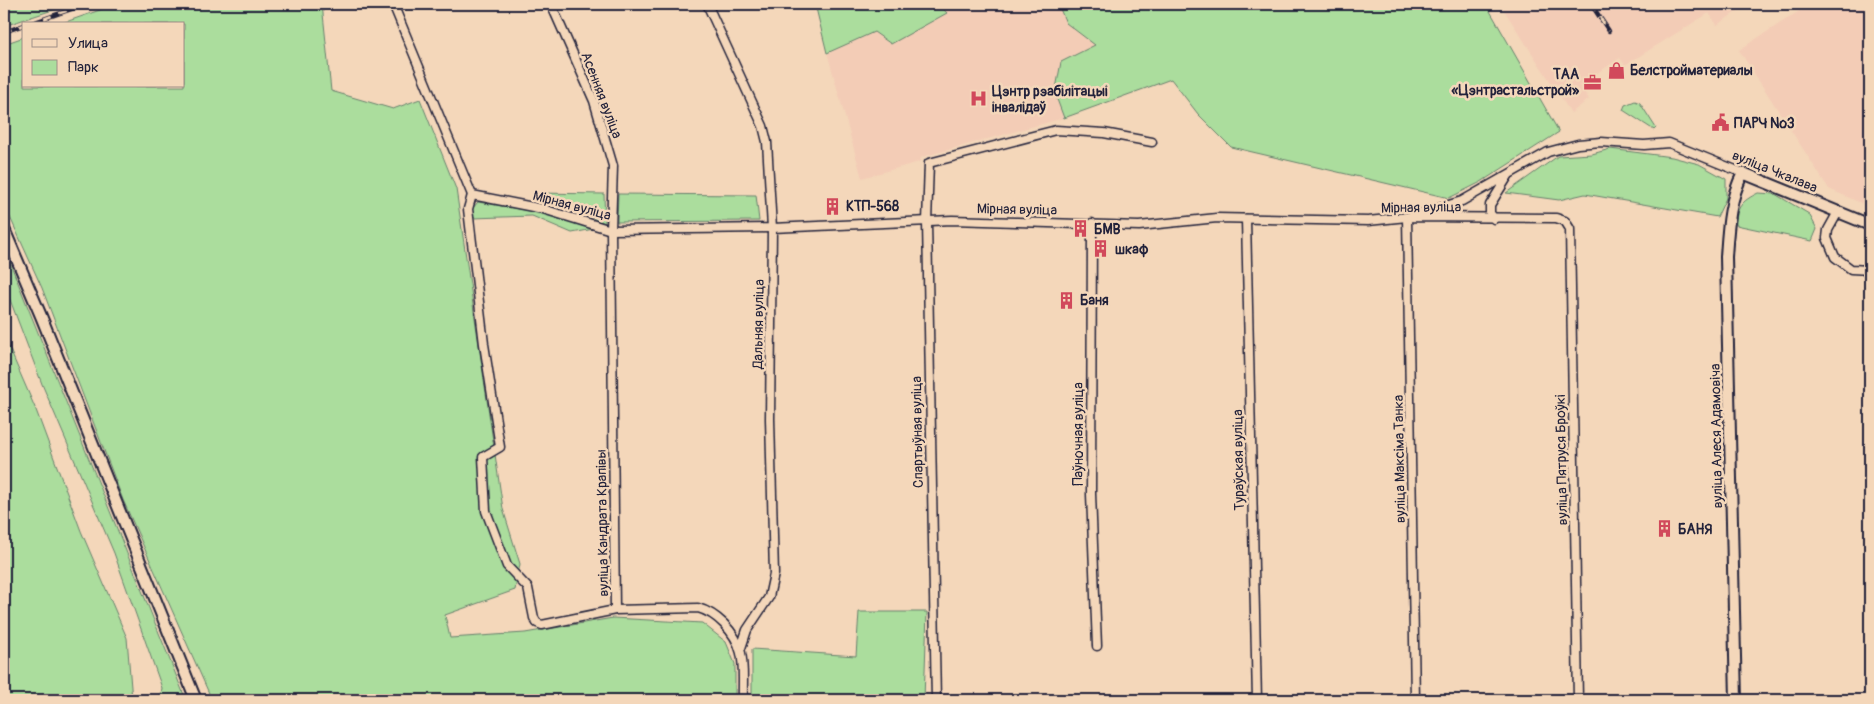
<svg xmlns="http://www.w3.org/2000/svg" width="1874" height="704" viewBox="0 0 1874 704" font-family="Pangolin,sans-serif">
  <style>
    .built { fill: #f3ccb6 }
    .green { fill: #abdd9d; stroke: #66806c }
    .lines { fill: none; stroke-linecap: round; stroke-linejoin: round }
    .street-casing { stroke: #22223b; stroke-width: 11 }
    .secondary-casing { stroke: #22223b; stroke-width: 14 }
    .street { stroke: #f4d7ba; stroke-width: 8 }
    .secondary { stroke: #f4d7ba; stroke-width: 10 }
    .rail-casing { stroke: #22223b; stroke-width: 4.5 }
    .rail { stroke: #f4d7ba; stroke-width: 2.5; stroke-dasharray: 8; stroke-linecap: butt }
    .labels { text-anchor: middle; stroke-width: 5; stroke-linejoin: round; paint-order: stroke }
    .poi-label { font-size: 14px; font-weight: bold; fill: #22223b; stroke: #f4d7ba; text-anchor: start }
    .street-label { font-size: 14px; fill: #22223b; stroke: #f4d7ba }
  </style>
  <rect width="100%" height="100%" fill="#f4d7ba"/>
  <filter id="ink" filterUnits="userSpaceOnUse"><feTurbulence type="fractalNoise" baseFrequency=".02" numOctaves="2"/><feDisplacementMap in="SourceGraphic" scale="10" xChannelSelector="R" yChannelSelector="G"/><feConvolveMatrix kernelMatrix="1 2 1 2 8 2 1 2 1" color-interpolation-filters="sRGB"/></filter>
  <g filter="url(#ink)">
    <!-- built -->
    <g class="built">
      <polygon points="815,4 1116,4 1171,79 1064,118 922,157 919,162 862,178 820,27"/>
      <polygon points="1500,4 1748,4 1717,25 1709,13 1625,65 1620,58 1579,85 1589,99 1571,113"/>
      <polygon points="1810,4 1870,4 1870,207 1829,189 1739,50"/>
    </g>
    <!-- green -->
    <g class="green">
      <polygon points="4,4 71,4 4,26"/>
      <polygon points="117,4 322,4 331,91 393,109 420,99 456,189 503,509 520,564 515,590 445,615 450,638 525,633 613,618 702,623 726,642 735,664 735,700 212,700 123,500 42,288 4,204 4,44 24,37 24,86 184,86 184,24 60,24"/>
      <polygon points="815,4 939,4 947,13 891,44 874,32 827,53"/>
      <polygon points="1058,4 1486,4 1559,132 1481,182 1449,198 1231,147 1198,114 1171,79 1064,118 1055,94 1061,62 1095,45 1066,23"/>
      <polygon points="1635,101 1640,103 1656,128 1654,130 1623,110 1625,105"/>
      <polygon points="1610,149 1672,157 1699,164 1726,179 1726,198 1717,217 1585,194 1559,200 1506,193 1558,156 1592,154"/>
      <polygon points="535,193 604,194 605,223"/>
      <path d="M1758,193L1775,194L1809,214L1817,229L1812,241L1736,225C1736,207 1742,201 1758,193Z"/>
      <polygon points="618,194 756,195 759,221 617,222"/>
      <polygon points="478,202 548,214 594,229 572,233 532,216 473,218 472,209"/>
      <polygon points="4,248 186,700 160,700 162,688 114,553 42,384 4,284"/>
      <polygon points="4,336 36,410 81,531 127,638 132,700 4,700"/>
      <polygon points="859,612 927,612 924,700 752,700 752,649 856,656"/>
    </g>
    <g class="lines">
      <defs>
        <g id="street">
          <polyline points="393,4 472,195"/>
          <polyline points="551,4 594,101 613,166 611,230 615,610"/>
          <polyline points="707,4 763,126 767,142 772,228 770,419 774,574 769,597 747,630 741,648"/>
          <polyline points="472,195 543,209 611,230 772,228 952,220 1139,226 1217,218 1368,221 1407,217 1556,218 1565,221 1570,229 1578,700"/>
          <path d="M472,195L468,209L484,344L500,447L483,457L486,511L507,566L528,588L534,618L537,623L542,625L615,610L698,608C709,611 716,616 724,624C748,648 742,669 743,700"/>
          <polyline points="1838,212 1828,230 1827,238 1835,257 1851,269 1870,270"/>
          <polyline points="1416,215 1462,201 1548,152 1578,144 1601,142 1644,145 1669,143 1743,173"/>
          <polyline points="1407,217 1415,700"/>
          <polyline points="1246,219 1257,700"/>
          <polyline points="1494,219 1490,213 1490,205 1508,176"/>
          <polyline points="1092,223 1091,494 1097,646"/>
          <polyline points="936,700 927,222 929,163 1056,130 1104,133 1152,142"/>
        </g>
        <g id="secondary">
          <polyline points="4,229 41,316 196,700"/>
          <path d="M1736,700L1726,257C1728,228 1729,200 1743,173L1870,225"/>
        </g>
      </defs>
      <!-- street casing -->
      <use href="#street" class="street-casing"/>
      <!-- secondary casing -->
      <use href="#secondary" class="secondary-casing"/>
      <!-- street -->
      <use href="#street" class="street"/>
      <!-- secondary -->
      <use href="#secondary" class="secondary"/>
      <defs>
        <g id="rail">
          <polyline points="1591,4 1609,31"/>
          <polyline points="29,24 86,4"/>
          <polyline points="4,32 24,25"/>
        </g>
      </defs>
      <!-- rail casing -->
      <use href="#rail" class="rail-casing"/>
      <!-- rail -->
      <use href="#rail" class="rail"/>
    </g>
  </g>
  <!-- icons -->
  <defs>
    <symbol id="shop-bare" viewBox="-9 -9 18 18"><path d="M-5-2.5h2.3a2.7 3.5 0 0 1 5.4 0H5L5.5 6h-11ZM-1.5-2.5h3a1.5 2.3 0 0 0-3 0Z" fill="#d1495b" stroke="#f4d7ba" stroke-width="2.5" paint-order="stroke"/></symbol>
    <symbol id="office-bare" viewBox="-9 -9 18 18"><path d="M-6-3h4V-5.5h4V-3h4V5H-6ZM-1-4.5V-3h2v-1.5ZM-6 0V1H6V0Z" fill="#d1495b" stroke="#f4d7ba" stroke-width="2.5" paint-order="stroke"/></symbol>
    <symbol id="hospital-bare" viewBox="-9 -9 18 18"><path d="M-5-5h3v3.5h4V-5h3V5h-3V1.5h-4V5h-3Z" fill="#d1495b" stroke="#f4d7ba" stroke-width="2.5" paint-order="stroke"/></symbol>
    <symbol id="civic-bare" viewBox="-9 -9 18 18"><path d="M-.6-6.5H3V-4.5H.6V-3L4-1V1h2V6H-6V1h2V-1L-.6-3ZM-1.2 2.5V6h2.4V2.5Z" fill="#d1495b" stroke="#f4d7ba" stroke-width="2.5" paint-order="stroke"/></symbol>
    <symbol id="building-bare" viewBox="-9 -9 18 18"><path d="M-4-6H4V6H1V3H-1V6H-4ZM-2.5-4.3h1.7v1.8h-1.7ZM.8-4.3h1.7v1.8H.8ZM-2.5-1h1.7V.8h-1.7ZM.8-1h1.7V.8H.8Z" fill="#d1495b" stroke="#f4d7ba" stroke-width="2.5" paint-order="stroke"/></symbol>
  </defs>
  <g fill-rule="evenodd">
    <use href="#shop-bare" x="1604" y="58" width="25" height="25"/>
    <use href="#office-bare" x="1580" y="70" width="25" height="25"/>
    <use href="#hospital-bare" x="966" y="86" width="25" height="25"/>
    <use href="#civic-bare" x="1708" y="110" width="25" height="25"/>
    <use href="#building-bare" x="820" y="194" width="25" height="25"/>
    <use href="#building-bare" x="1068" y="216" width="25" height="25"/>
    <use href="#building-bare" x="1088" y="236" width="25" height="25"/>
    <use href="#building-bare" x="1054" y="288" width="25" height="25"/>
    <use href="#building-bare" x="1652" y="516" width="25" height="25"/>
  </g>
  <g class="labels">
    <!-- poi labels -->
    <g class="poi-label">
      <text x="1630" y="75">Белстройматериалы</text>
      <text x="1579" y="79" text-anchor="end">ТАА<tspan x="1579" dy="16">«Цэнтрастальстрой»</tspan></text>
      <text x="992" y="96">Цэнтр рэабілітацыі<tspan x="992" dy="16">інвалідаў</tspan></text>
      <text x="1734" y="128">ПАРЧ №3</text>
      <text x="846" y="211">КТП-568</text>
      <text x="1094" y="234">БМВ</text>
      <text x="1115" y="254">шкаф</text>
      <text x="1080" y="305">Баня</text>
      <text x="1678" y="534">БАНЯ</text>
    </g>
    <!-- street labels -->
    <g class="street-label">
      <text transform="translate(602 95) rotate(69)" y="5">Асенняя вуліца</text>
      <text transform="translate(1775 171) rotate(22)" y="5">вуліца Чкалава</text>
      <text transform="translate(572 205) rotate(15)" y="5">Мірная вуліца</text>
      <text transform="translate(1421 207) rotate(-1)" y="5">Мірная вуліца</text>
      <text transform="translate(1017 209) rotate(1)" y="5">Мірная вуліца</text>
      <text transform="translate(758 324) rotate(-89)" y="5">Дальняя вуліца</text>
      <text transform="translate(917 432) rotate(-91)" y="5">Спартыўная вуліца</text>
      <text transform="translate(1078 434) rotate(-90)" y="5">Паўночная вуліца</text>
      <text transform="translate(1716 436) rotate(-91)" y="5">вуліца Алеся Адамовіча</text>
      <text transform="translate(1399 459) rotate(-91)" y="5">вуліца Максіма Танка</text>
      <text transform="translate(1238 460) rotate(-91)" y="5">Тураўская вуліца</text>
      <text transform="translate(1561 460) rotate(-91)" y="5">вуліца Пятруся Броўкі</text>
      <text transform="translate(602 523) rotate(-91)" y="5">вуліца Кандрата Крапівы</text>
    </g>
  </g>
  <!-- margin -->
  <rect width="1874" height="704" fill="none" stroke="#f4d7ba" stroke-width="20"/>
  <rect x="10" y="10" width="1854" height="684" fill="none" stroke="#22223b" stroke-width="2" filter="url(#ink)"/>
  <!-- legend -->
  <rect x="22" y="22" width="162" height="65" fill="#f4d7ba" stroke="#a08f87"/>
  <rect x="32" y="39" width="25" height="8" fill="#f4d7ba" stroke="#a08f87"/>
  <text x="68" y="48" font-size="15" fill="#22223b">Улица</text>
  <rect x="32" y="60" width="25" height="15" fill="#abdd9d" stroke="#a08f87"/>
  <text x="68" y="72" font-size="15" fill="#22223b">Парк</text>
</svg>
